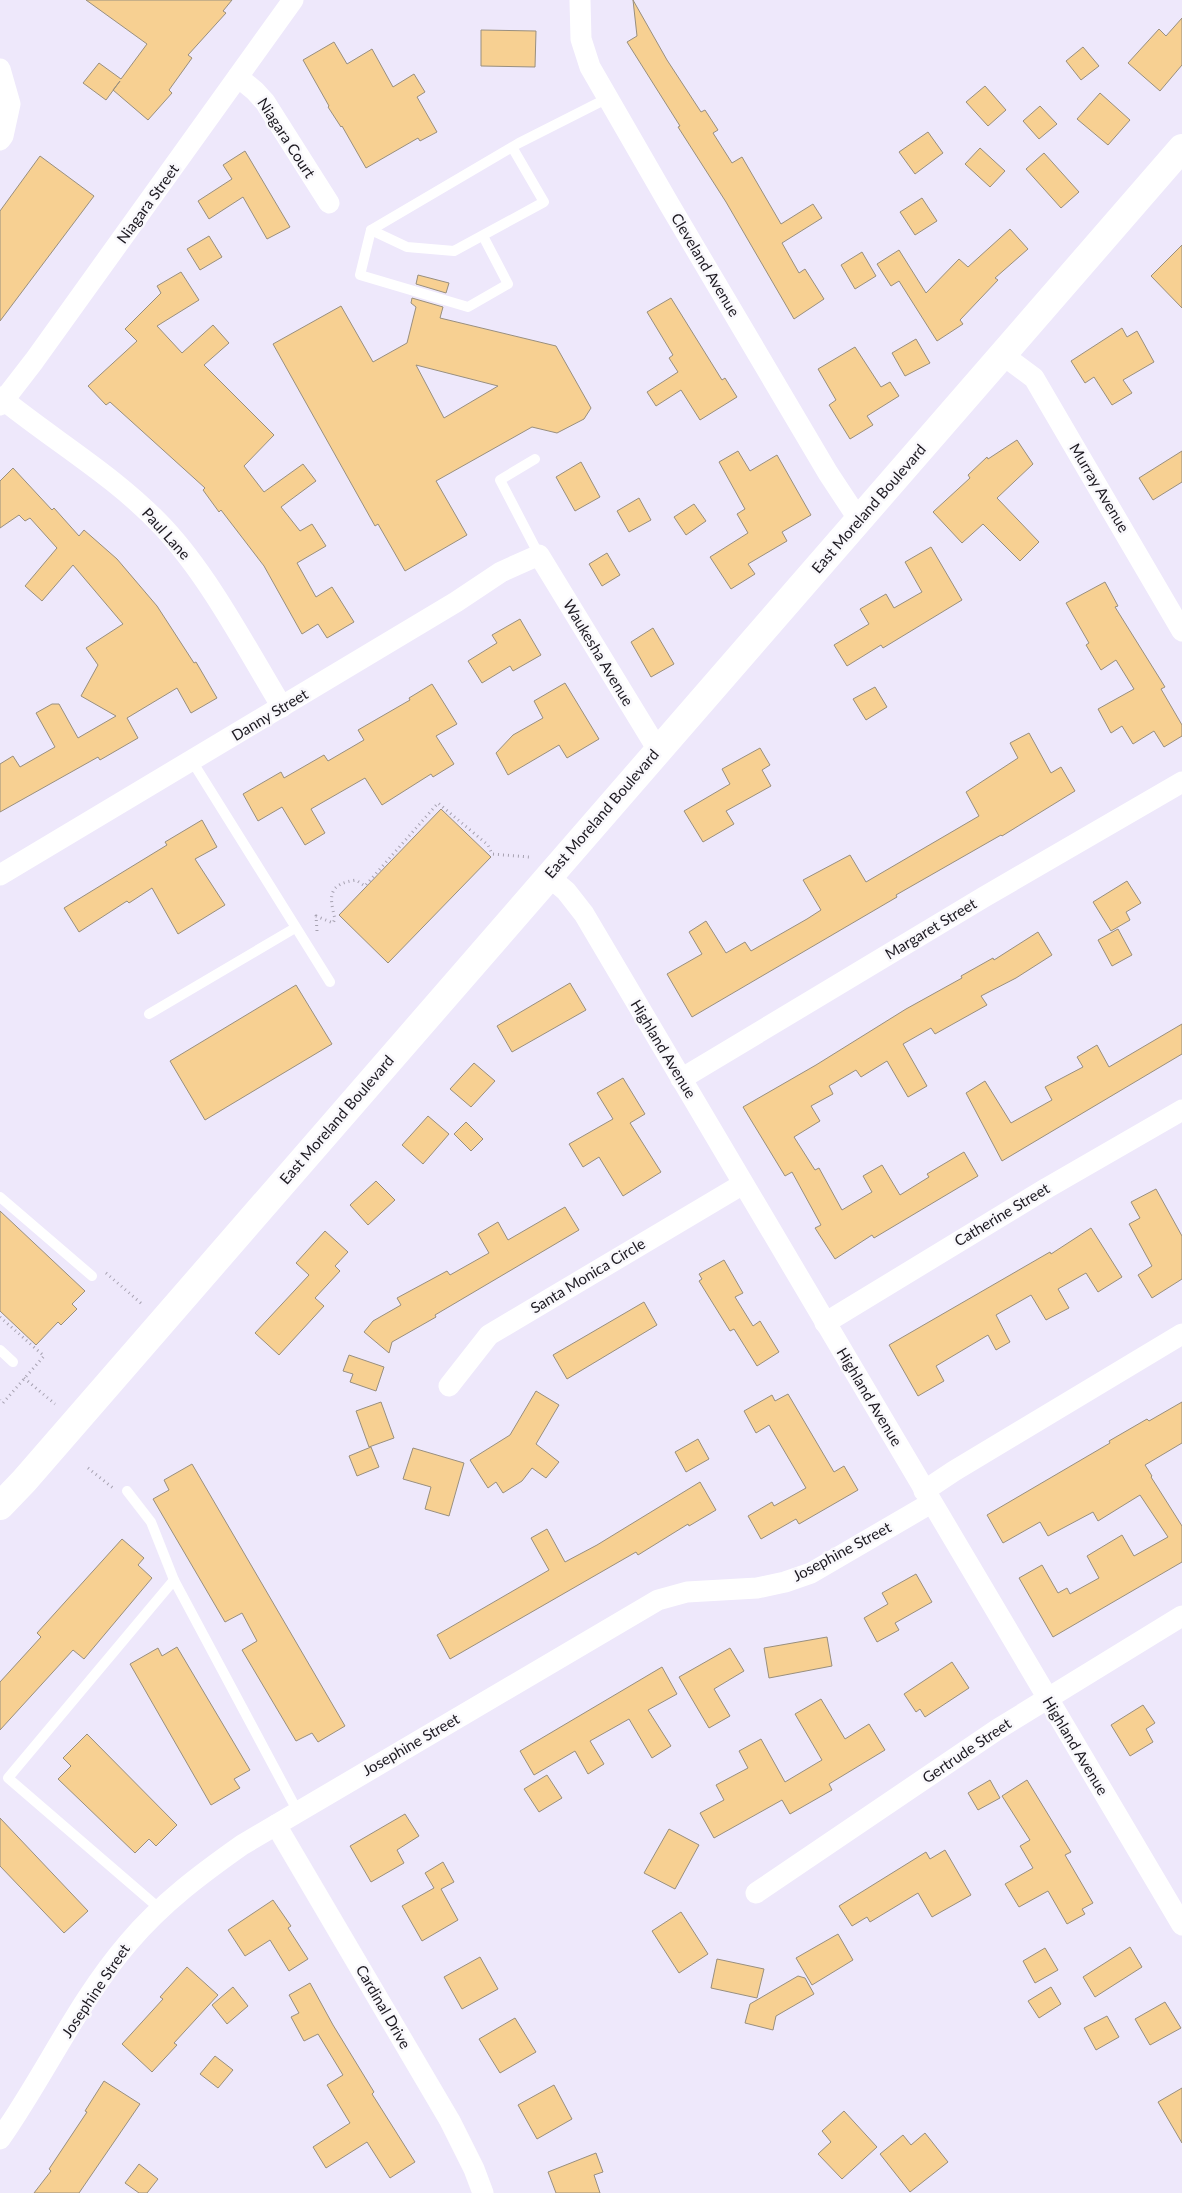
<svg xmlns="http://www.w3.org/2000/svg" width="1182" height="2193" viewBox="0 0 1182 2193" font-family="Lato,sans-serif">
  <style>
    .building { fill: #f7d092; stroke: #998f7e; fill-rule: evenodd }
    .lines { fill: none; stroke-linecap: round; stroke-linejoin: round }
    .path { stroke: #a7a2b1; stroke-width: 3; stroke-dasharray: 1 4; stroke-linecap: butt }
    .service { stroke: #fff; stroke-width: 10 }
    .minor { stroke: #fff; stroke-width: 21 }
    .secondary { stroke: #fff; stroke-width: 28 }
    .labels { text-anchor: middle; stroke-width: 5; stroke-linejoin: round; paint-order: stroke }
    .street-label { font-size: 15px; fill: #1c1920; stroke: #f9f8fc }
  </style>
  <rect width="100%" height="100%" fill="#eee8fb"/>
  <!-- building -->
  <g class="building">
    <polygon points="86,0 232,0 223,11 226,13 188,55 192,58 169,90 172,93 148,120 113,90 120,81 106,100 83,83 99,63 121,79 147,44"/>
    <polygon points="633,0 667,60 701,112 705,110 718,130 713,133 732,163 742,157 781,224 813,204 822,218 782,243 799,273 805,269 824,299 794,319 726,202 678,127 680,126 627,42 637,36"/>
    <polygon points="1182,18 1182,65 1160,91 1128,63 1159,29 1166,36"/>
    <polygon points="481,30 536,31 535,67 481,66"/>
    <polygon points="334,42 347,64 372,49 393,87 414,74 425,92 417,97 437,132 420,141 418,138 366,168 342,126 341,127 328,107 329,106 303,60"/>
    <polygon points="1083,47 1099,66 1081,80 1066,61"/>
    <polygon points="985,86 1006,110 988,126 966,102"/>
    <polygon points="1100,93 1130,120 1108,145 1077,119"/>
    <polygon points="1040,106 1057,124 1039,139 1023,121"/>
    <polygon points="928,132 943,153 915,174 899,152"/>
    <polygon points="980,148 1005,171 990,187 965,164"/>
    <polygon points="245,151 290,227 267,239 243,197 209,219 198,201 232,179 223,165"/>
    <polygon points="1044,153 1079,192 1061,208 1026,169"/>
    <polygon points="40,156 94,196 0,321 0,211"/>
    <polygon points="922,198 937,221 915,235 900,212"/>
    <polygon points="1010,229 1028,249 995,278 998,280 960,320 963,324 937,341 899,281 891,286 877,264 899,250 926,293 959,259 968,267"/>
    <polygon points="209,236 222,257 200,270 187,249"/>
    <polygon points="1182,245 1182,308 1151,276"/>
    <polygon points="862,252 876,276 855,289 841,265"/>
    <polygon points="181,272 199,300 157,326 182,353 213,325 229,343 204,365 274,435 244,466 264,492 303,464 316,481 281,507 300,531 312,524 326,546 297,563 316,597 332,587 354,622 327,638 318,624 302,634 264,566 221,510 219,512 203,490 205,488 110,402 106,405 88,386 137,341 125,329 161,293 157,286"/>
    <polygon points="418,275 449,283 446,293 416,284"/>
    <path d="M412,298L443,307L440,318L556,346L591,408L584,419L557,433L532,427L436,481L467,535L405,571L378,524L375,526L273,344L341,306L373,362L407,343L416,307L411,303ZM416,365L498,386L444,418Z"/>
    <polygon points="671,298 722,380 725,378 737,397 700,420 681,390 656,406 647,392 678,372 669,358 673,355 647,312"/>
    <polygon points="1122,328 1127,337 1137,331 1154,362 1123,380 1132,393 1112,405 1094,377 1085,383 1071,361"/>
    <polygon points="916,339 930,363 905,376 892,353"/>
    <polygon points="855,347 881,387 890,382 899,396 867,416 873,425 850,439 829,405 836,400 818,369"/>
    <polygon points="1017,440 1033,464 997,498 1039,542 1020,561 983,524 962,543 933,512 970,478 968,475 987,457 988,459"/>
    <polygon points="738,451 750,471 777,455 811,515 782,532 787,541 748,564 755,574 731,589 710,557 748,533 737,514 745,509 719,462"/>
    <polygon points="1182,451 1182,482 1153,500 1139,478"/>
    <polygon points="581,462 600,497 575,511 556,477"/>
    <polygon points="13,468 52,510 54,508 79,536 84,530 117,559 157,606 194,663 196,662 217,698 191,713 177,688 127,718 138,738 100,760 98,757 0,812 0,764 13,756 20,767 55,747 36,713 52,704 59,704 78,738 116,716 81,696 98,665 86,648 123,624 73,565 42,601 25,586 57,548 30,518 25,521 19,515 0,528 0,481"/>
    <polygon points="639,498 651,520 629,532 617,511"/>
    <polygon points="694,504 706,521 686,535 674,517"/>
    <polygon points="931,547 962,600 883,648 881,645 847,666 834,645 869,624 860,609 886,594 894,608 922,592 905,562"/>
    <polygon points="607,553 620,575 602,586 589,564"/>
    <polygon points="1105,582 1118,606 1115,607 1165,687 1161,689 1182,725 1182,736 1164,747 1154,731 1133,744 1122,726 1111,733 1098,709 1134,689 1116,660 1101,670 1086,645 1089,643 1066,603"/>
    <polygon points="520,619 541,655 513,671 510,666 482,683 468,661 497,643 492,635"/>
    <polygon points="653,628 674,664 651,677 631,642"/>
    <polygon points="565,683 599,739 567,758 559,745 508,775 496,753 513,735 543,718 534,701"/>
    <polygon points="432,684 457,724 436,736 454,764 433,777 431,774 382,805 365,778 311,809 325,833 305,845 282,807 258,821 243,794 281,772 284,778 324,755 328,761 364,740 358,730 410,700 409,698"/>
    <polygon points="875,687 887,707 866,720 853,699"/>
    <polygon points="1029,733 1051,773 1061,767 1075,791 1002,836 1001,835 896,895 897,897 692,1017 667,974 702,954 689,932 706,921 726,953 745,942 751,951 807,919 821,910 803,880 850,855 866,882 979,816 966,792 1018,758 1010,743"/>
    <polygon points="760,748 770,765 762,770 771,786 726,811 734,824 703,842 684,811 730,784 722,769"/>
    <polygon points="441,809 491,857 388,963 339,915"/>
    <polygon points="202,820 217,847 195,859 225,905 178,934 152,888 129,903 127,901 79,932 64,908 167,845 165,842"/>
    <polygon points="1127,881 1141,903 1126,912 1130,920 1111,931 1093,902"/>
    <polygon points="1118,929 1132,955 1112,966 1098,940"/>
    <polygon points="1038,932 1052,955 1016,978 981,996 987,1005 935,1034 931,1028 903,1044 927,1086 908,1097 887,1061 861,1077 856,1070 829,1086 833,1094 811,1106 820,1121 794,1137 815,1170 819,1168 842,1210 872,1192 863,1176 882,1165 900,1195 929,1177 927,1174 964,1152 978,1176 874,1238 872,1235 835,1259 815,1228 821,1225 792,1172 785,1176 743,1107 816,1065 906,1009 962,978 961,976 993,958 994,960"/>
    <polygon points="570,983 586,1010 512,1052 497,1026"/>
    <polygon points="296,985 332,1044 205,1120 170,1061"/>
    <polygon points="1182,1024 1182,1054 1002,1161 966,1093 985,1081 1011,1123 1052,1100 1045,1087 1083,1067 1077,1057 1097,1045 1109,1067"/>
    <polygon points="474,1063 495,1081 471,1107 450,1089"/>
    <polygon points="623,1078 645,1114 630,1123 661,1172 623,1196 599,1157 583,1167 569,1144 613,1119 597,1093"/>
    <polygon points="428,1116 449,1134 423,1164 402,1145"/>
    <polygon points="466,1122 483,1139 471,1151 454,1134"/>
    <polygon points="376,1181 395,1200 368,1225 350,1205"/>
    <polygon points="1156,1189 1182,1236 1182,1279 1152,1298 1138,1275 1152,1266 1129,1224 1140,1218 1131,1202"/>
    <polygon points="565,1207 579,1230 435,1315 436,1317 392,1342 389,1353 364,1332 373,1321 401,1305 397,1298 447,1271 450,1275 489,1253 478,1234 498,1222 508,1240"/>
    <polygon points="0,1211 85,1291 72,1304 77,1309 61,1325 58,1322 36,1345 0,1311"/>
    <polygon points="1091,1228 1122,1277 1098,1292 1086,1273 1058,1289 1069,1308 1046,1320 1031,1295 996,1315 1010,1342 996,1350 988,1335 936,1366 944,1381 918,1396 889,1345 1050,1252 1051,1254"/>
    <polygon points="325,1231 348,1252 335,1266 340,1271 315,1298 324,1306 279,1355 255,1333 309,1275 296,1263"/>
    <polygon points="724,1260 743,1293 735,1297 753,1326 760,1321 779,1352 757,1366 734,1329 730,1331 699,1281 702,1279 699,1274"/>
    <polygon points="644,1302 657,1325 567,1379 553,1355"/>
    <polygon points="349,1355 384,1367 376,1391 350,1382 353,1374 343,1371"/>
    <polygon points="536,1391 559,1405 536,1444 559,1462 546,1478 532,1468 522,1481 503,1493 496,1482 488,1488 470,1460 510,1435"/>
    <polygon points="788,1394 834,1472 844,1466 858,1490 799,1524 796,1519 761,1539 748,1516 772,1502 774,1506 806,1488 769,1425 756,1433 744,1411 772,1395 775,1401"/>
    <polygon points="381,1402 394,1438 369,1447 356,1411"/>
    <polygon points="1182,1402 1182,1443 1145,1465 1152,1476 1151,1477 1182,1526 1182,1562 1053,1637 1019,1578 1042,1565 1058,1593 1067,1588 1070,1594 1099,1578 1087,1556 1122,1535 1134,1556 1168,1537 1140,1495 1098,1521 1093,1512 1048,1536 1040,1522 1003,1543 987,1515 1110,1443 1109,1441 1147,1419 1149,1421"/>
    <polygon points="698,1439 709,1459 686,1472 675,1452"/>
    <polygon points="371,1447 379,1467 357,1476 349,1456"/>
    <polygon points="413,1448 464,1463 449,1516 425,1509 431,1487 403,1479"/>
    <polygon points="192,1464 345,1726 318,1742 312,1733 296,1741 242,1650 257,1641 242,1613 225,1622 153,1499 169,1490 164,1480"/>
    <polygon points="700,1482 716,1510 689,1526 688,1524 638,1555 636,1552 450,1659 437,1635 549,1570 531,1538 547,1529 565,1562 597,1545"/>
    <polygon points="122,1539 144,1558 138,1565 152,1578 84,1659 73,1650 0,1730 0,1682 41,1637 37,1633"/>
    <polygon points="916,1574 932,1602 895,1623 899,1630 877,1642 864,1618 888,1604 882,1593"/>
    <polygon points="827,1637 832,1666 769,1678 764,1648"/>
    <polygon points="177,1647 250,1770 234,1779 240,1788 211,1805 130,1664 158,1648 162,1656"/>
    <polygon points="730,1648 744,1671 714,1689 730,1716 709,1728 679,1677"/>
    <polygon points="952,1662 969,1688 925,1717 920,1709 916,1712 904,1694"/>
    <polygon points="662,1667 677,1694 648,1710 671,1746 652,1758 629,1719 590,1741 604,1764 588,1774 575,1751 534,1775 520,1751"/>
    <polygon points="821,1699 845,1739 869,1724 885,1750 829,1784 832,1790 790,1814 782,1800 714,1838 700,1813 724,1800 716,1785 748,1768 739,1751 761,1739 785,1782 822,1760 795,1714"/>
    <polygon points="1143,1705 1155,1723 1146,1729 1153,1742 1130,1756 1111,1725"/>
    <polygon points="87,1734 177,1825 156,1846 149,1839 135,1853 58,1779 71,1766 63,1758"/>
    <polygon points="547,1775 562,1798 539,1812 524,1789"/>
    <polygon points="990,1780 1000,1798 978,1810 968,1793"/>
    <polygon points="1027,1780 1071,1852 1065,1855 1093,1903 1082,1909 1085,1914 1067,1924 1048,1891 1019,1907 1005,1884 1033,1868 1020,1846 1030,1840 1002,1796"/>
    <polygon points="405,1814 419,1836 397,1850 404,1863 371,1882 350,1846"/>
    <polygon points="0,1818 88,1911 64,1933 0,1866"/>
    <polygon points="669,1829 699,1845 675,1889 644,1873"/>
    <polygon points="945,1850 971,1895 932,1917 918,1893 870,1922 867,1917 852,1926 839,1906 926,1852 930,1859"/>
    <polygon points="443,1862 454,1882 441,1889 458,1920 422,1941 402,1906 434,1888 425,1873"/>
    <polygon points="273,1900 291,1926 288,1928 308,1959 289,1971 270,1940 245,1956 228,1930"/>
    <polygon points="681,1912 708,1954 679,1973 652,1931"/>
    <polygon points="838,1934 853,1960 812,1985 796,1958"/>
    <polygon points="1130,1947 1142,1967 1095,1997 1083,1977"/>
    <polygon points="1045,1948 1058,1970 1035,1983 1023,1961"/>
    <polygon points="480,1957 498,1989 462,2009 444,1977"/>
    <polygon points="717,1959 764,1969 757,1998 711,1988"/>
    <polygon points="187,1967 218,1995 174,2043 177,2045 152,2072 122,2044 163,1999 160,1997"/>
    <polygon points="798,1976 805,1978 814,1994 776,2016 773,2030 745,2023 750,2004"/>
    <polygon points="310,1983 333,2025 374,2092 372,2094 415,2162 390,2178 367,2142 326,2168 313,2147 350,2123 327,2085 343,2075 318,2034 304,2041 291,2017 299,2013 289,1995"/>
    <polygon points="233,1987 248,2006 227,2024 212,2005"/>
    <polygon points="1051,1987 1061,2004 1039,2018 1028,2001"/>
    <polygon points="1165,2002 1181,2028 1150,2045 1135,2019"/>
    <polygon points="1107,2016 1119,2037 1096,2050 1084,2028"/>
    <polygon points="515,2018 536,2052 500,2073 479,2039"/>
    <polygon points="215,2056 233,2070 218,2088 200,2074"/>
    <polygon points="104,2081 140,2104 79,2193 34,2193 51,2171 49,2169 87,2112 85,2111"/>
    <polygon points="554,2085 572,2119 537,2139 518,2105"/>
    <polygon points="1182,2088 1182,2143 1158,2102"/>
    <polygon points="844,2111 877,2147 842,2179 818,2154 831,2142 822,2131"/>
    <polygon points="925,2133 948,2162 910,2192 880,2154 903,2135 911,2145"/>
    <polygon points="596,2153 603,2172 594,2175 600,2193 556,2193 548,2172"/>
    <polygon points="139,2164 158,2179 147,2193 139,2193 125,2183"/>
  </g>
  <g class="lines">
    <!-- path -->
    <g class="path">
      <path d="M317,931L316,916L333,923L335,919C329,896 328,884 356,880L365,886L438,803L488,845L492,854L529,857"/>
      <polyline points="106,1273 142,1304"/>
      <polyline points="0,1317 44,1356 3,1403 0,1400"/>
      <polyline points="24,1378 55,1404"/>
      <polyline points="88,1468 113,1488"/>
    </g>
    <!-- service -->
    <g class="service">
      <polyline points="512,147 544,202 454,251 407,247 371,230 519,143 608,98"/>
      <polyline points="371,230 360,275 468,307 508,284 483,236"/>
      <polyline points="535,459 500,480 539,555"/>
      <polyline points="192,761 330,982"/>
      <polyline points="149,1014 295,928"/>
      <polyline points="0,1197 92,1276"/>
      <polyline points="0,1350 13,1362"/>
      <polyline points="127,1491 151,1522 174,1580"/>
      <polyline points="160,1909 8,1778 174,1580 298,1812"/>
    </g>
    <!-- minor -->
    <g class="minor">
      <polyline points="580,0 581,39 590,67 669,204 828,473 859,520"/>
      <polyline points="0,69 10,104 3,136 0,140"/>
      <polyline points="238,77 255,91 265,102 329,203"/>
      <polyline points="1003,355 1034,378 1182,631"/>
      <path d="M0,397C54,441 115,476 163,527C209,576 247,649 282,707"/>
      <polyline points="0,405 34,361 293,0"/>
      <polyline points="0,875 456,602 501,572 539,555 658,750"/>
      <polyline points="548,876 566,891 584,914 1182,1925"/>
      <polyline points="681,1079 984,897 1182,782"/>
      <polyline points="825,1323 1047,1188 1182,1110"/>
      <polyline points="449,1386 489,1335 743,1184"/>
      <polyline points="924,1491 954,1471 1182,1334"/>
      <polyline points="276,1825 450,2121 474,2169 483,2193"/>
      <polyline points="756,1893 998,1729 1182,1616"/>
      <path d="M0,2139C45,2075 78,2001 129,1942C162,1903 201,1874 242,1845L658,1600L687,1592L757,1588L785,1582L811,1573L931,1503"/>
    </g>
    <!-- secondary -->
    <polyline class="secondary" points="0,1506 24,1481 1182,148"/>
  </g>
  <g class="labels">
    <!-- street labels -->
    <g class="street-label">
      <text transform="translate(286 138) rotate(57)" y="5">Niagara Court</text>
      <text transform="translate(148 204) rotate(-54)" y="5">Niagara Street</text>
      <text transform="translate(705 265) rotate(59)" y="5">Cleveland Avenue</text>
      <text transform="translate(1099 488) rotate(59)" y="5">Murray Avenue</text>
      <text transform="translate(869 509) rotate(-49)" y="5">East Moreland Boulevard</text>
      <text transform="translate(166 534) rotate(48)" y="5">Paul Lane</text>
      <text transform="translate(598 653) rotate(59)" y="5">Waukesha Avenue</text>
      <text transform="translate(270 715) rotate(-31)" y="5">Danny Street</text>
      <text transform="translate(602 814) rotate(-49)" y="5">East Moreland Boulevard</text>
      <text transform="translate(931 929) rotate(-31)" y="5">Margaret Street</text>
      <text transform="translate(663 1049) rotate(59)" y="5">Highland Avenue</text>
      <text transform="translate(337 1120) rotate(-49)" y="5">East Moreland Boulevard</text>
      <text transform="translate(1002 1215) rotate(-31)" y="5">Catherine Street</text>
      <text transform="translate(588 1276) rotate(-31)" y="5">Santa Monica Circle</text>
      <text transform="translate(869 1397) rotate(59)" y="5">Highland Avenue</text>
      <text transform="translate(842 1552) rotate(-28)" y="5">Josephine Street</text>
      <text transform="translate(411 1745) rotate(-30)" y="5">Josephine Street</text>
      <text transform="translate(1075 1746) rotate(59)" y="5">Highland Avenue</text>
      <text transform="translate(967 1751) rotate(-34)" y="5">Gertrude Street</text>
      <text transform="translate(96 1991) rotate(-56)" y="5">Josephine Street</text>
      <text transform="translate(383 2007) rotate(60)" y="5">Cardinal Drive</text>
    </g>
  </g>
</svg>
